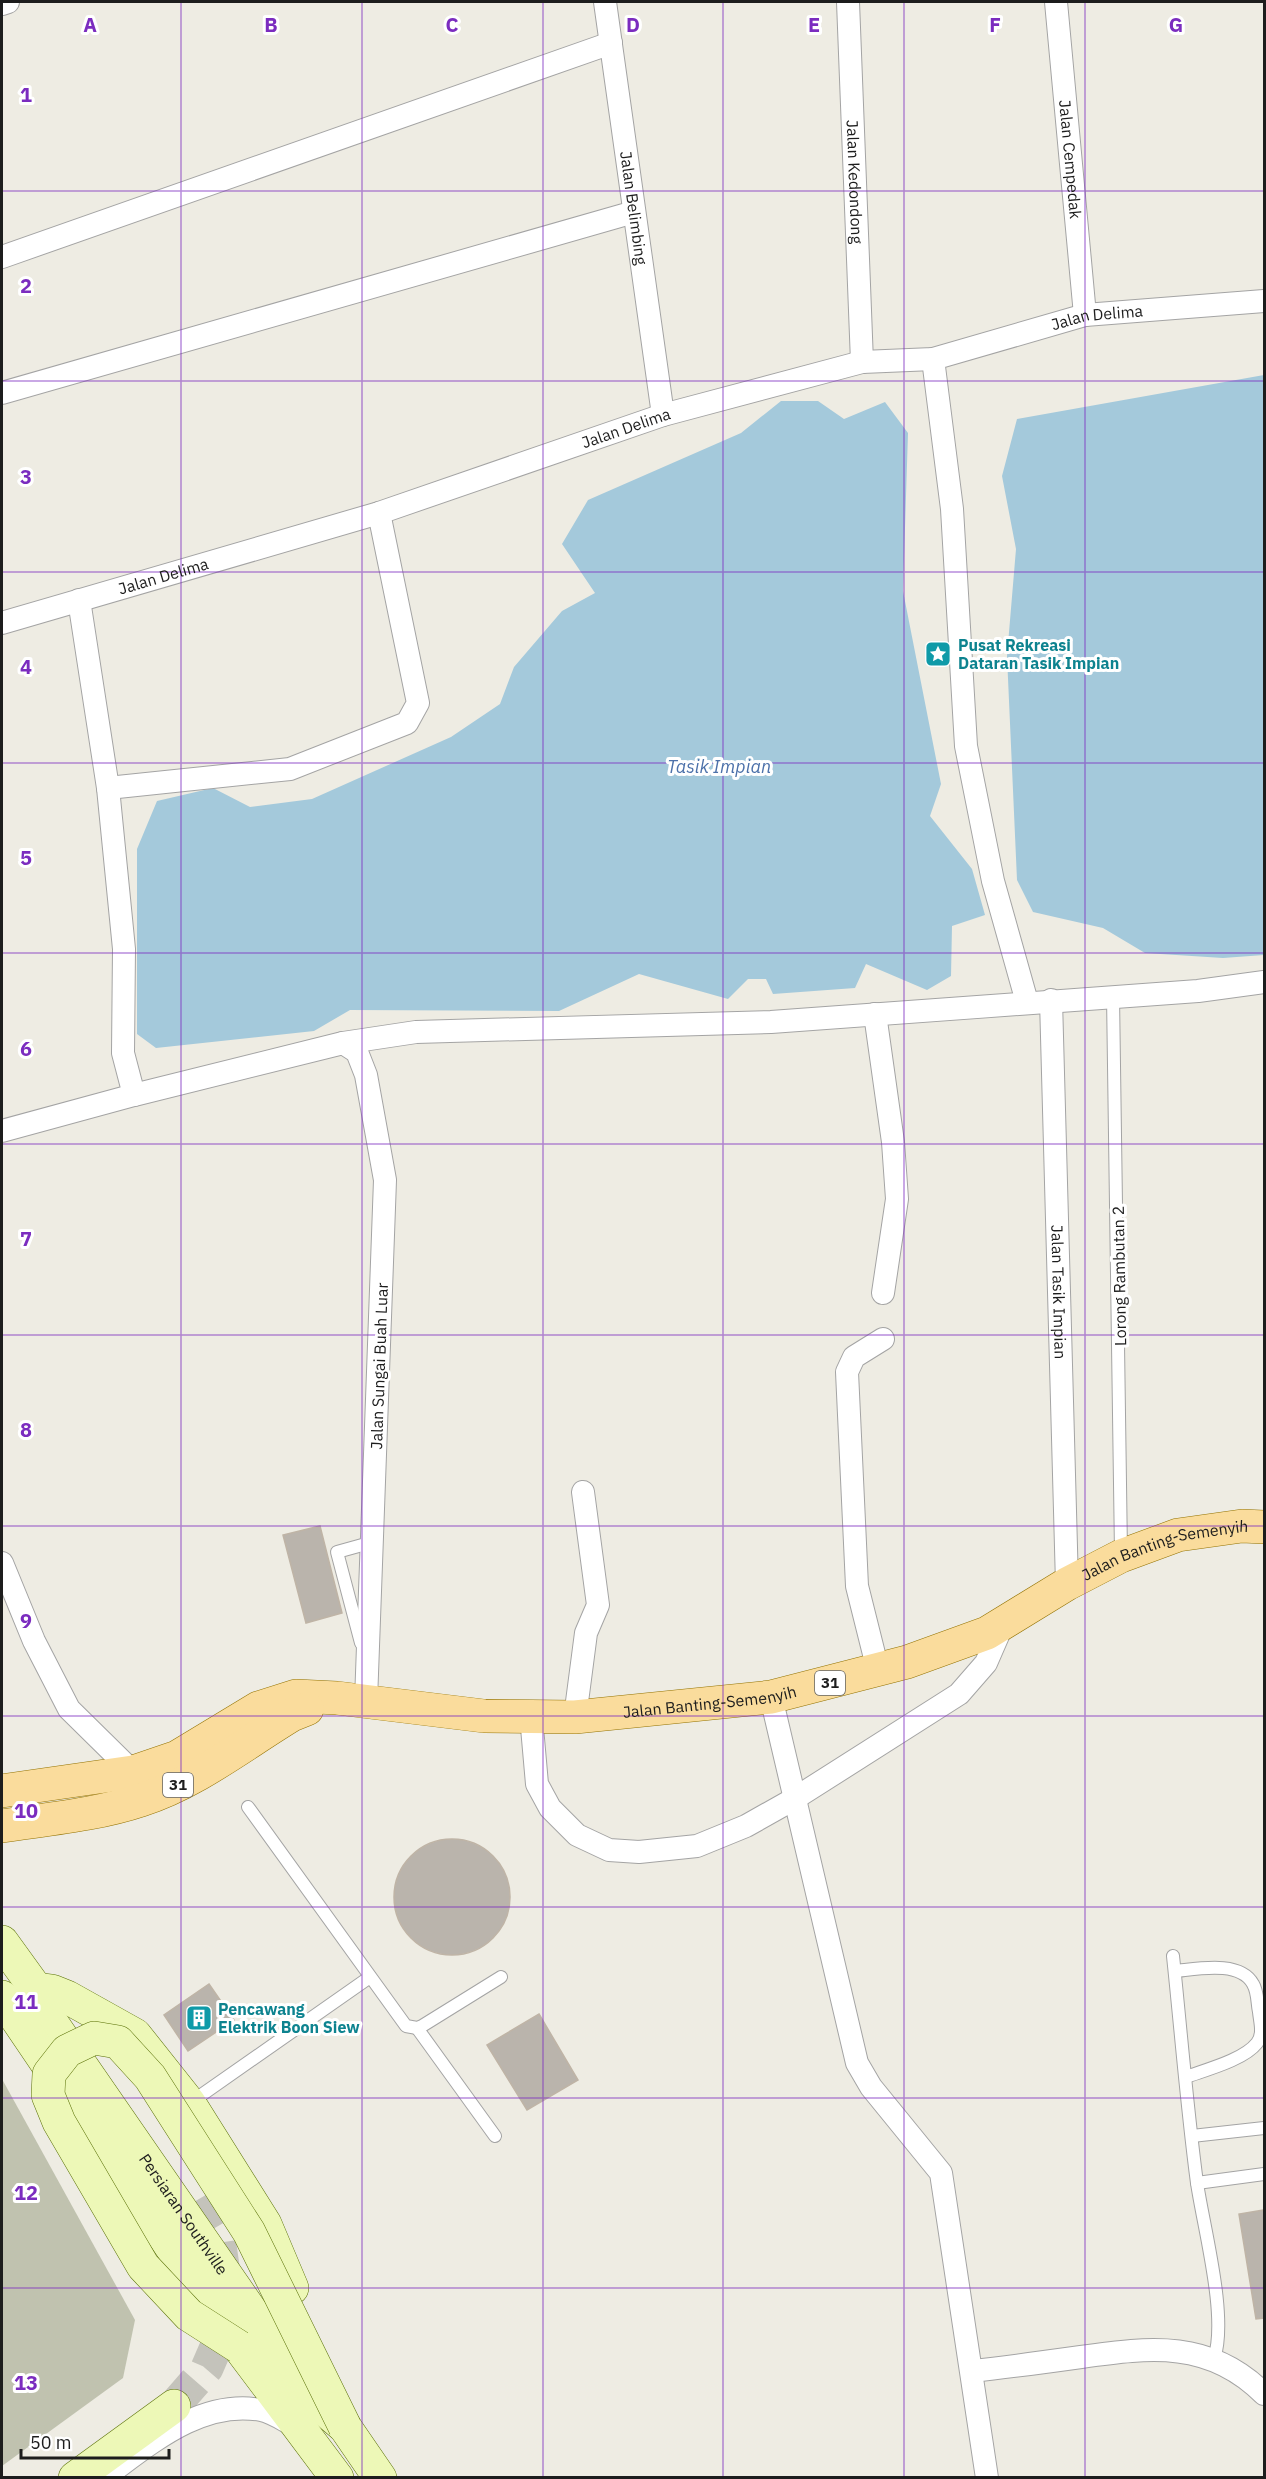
<svg xmlns="http://www.w3.org/2000/svg" width="1266" height="2479" viewBox="0 0 1266 2479" font-family="'IBM Plex Sans',sans-serif">
  <style>
    .construction { fill: #c0c2af }
    .water { fill: #a4c9db }
    .building { fill: #bab4ac; stroke: #bfb4a6; stroke-width: 1.5 }
    .lines { fill: none; stroke-linecap: round; stroke-linejoin: round }
    .secondary-tunnel { stroke: #c4c3bb; stroke-width: 33; stroke-dasharray: 33 16; stroke-linecap: butt }
    .service-casing { stroke: #a4a4a4; stroke-width: 14 }
    .minor-casing { stroke: #a4a4a4; stroke-width: 24 }
    .secondary-casing { stroke: #5a7107; stroke-width: 34 }
    .primary-casing { stroke: #937303; stroke-width: 34 }
    .service { stroke: #fff; stroke-width: 12 }
    .minor { stroke: #fff; stroke-width: 22 }
    .secondary { stroke: #edf8b7; stroke-width: 33 }
    .primary { stroke: #fadc9c; stroke-width: 33 }
    .secondary-bridge-casing { stroke: #5a7107; stroke-width: 34; stroke-linecap: butt }
    .secondary-bridge { stroke: #edf8b7; stroke-width: 33 }
    .grid { fill: none; stroke: #7b2cbf; stroke-width: 1.5; stroke-opacity: 0.55 }
    .labels { text-anchor: middle; stroke-width: 6; stroke-linejoin: round; paint-order: stroke }
    .shield { fill: #fff; stroke: #616161; stroke-width: 1.5 }
    .shield-label { font-size: 15px; font-weight: bold; fill: #1d1d1d }
    .street-label { font-size: 16px; fill: #1d1d1d; stroke: #fff }
    .culture-label { font-size: 16px; font-weight: bold; fill: #0d838f; stroke: #fff; text-anchor: start }
    .water-label { font-size: 18px; font-style: italic; fill: #4c71aa; stroke: #fff }
    .grid-label { font-size: 20px; text-anchor: middle; font-weight: bold; fill: #7b2cbf; stroke: #fff; stroke-width: 6; stroke-linejoin: round; paint-order: stroke }
  </style>
  <rect width="100%" height="100%" fill="#eeece3"/>
  <!-- construction -->
  <polygon class="construction" points="2,2079 135,2320 123,2378 2,2466"/>
  <!-- water -->
  <g class="water">
    <polygon points="1264,375 1264,955 1223,958 1145,953 1103,928 1033,912 1017,880 1007,656 1016,549 1002,476 1017,419"/>
    <polygon points="781,401 818,401 844,419 885,402 908,433 903,591 941,784 930,816 972,869 985,915 952,926 951,976 927,990 866,964 855,988 773,994 766,979 748,979 728,999 639,974 559,1011 350,1010 314,1031 156,1048 137,1034 137,849 157,801 213,788 250,807 312,799 451,737 500,704 514,667 562,611 595,593 562,544 588,500 741,433"/>
  </g>
  <!-- building -->
  <g class="building">
    <polygon points="320,1526 342,1613 306,1623 283,1535"/>
    <circle cx="452" cy="1897" r="58"/>
    <polygon points="209,1984 234,2020 188,2051 164,2015"/>
    <polygon points="539,2014 578,2080 527,2110 487,2045"/>
    <polygon points="1264,2210 1264,2318 1256,2319 1239,2214"/>
  </g>
  <g class="lines">
    <!-- secondary-tunnel -->
    <polyline class="secondary-tunnel" points="174,2406 207,2368 226,2324 225,2281 218,2231 194,2190"/>
    <defs>
      <g id="service">
        <polyline points="1113,996 1121,1553"/>
        <polyline points="361,1643 337,1552 373,1542"/>
        <polyline points="248,1807 406,2026 417,2028 422,2026 501,1977"/>
        <path d="M1173,1956C1181,2032 1187,2108 1197,2183C1204,2230 1228,2317 1214,2359"/>
        <path d="M1175,1971C1197,1969 1240,1960 1253,1984C1258,1992 1257,2003 1259,2012C1260,2022 1264,2034 1257,2043C1244,2060 1205,2070 1186,2077"/>
        <polyline points="417,2028 495,2136"/>
        <polyline points="190,2103 370,1977"/>
        <polyline points="1192,2136 1264,2128"/>
        <polyline points="1197,2183 1264,2174"/>
      </g>
      <g id="minor">
        <path id="s1" d="M605,2L663,415"/>
        <path id="s2" d="M848,2L862,362"/>
        <path id="s3" d="M1056,2L1085,315"/>
        <polyline points="2,4 8,2"/>
        <polyline points="2,257 611,43"/>
        <polyline points="933,359 952,509 966,746 993,881 1027,1002"/>
        <polyline points="2,393 634,212"/>
        <polyline points="79,600 108,788 124,949 123,1053 134,1095"/>
        <path id="s4" d="M2,623L379,513L663,415L862,362L933,359L1085,315L1264,301"/>
        <polyline points="108,788 290,769 407,723 418,703 379,513"/>
        <path id="s5" d="M1051,1000L1067,1584"/>
        <polyline points="875,1014 893,1142 897,1199 883,1293"/>
        <polyline points="343,1043 357,1052 366,1075 385,1180 366,1701"/>
        <polyline points="2,1131 134,1095 343,1043 416,1032 771,1022 1198,991 1264,982"/>
        <polyline points="2,1563 34,1641 69,1709 133,1772"/>
        <polyline points="878,1670 857,1586 847,1372 854,1357 883,1339"/>
        <polyline points="771,1697 857,2063 871,2087 941,2173 987,2478"/>
        <polyline points="531,1716 537,1784 550,1808 577,1835 609,1850 639,1852 697,1846 746,1826 794,1799 959,1694 986,1663 1003,1624"/>
        <polyline points="575,1717 586,1633 598,1605 583,1492"/>
        <path d="M973,2371C1009,2367 1045,2362 1081,2357C1151,2347 1210,2340 1264,2394"/>
        <path d="M103,2478C149,2445 200,2399 261,2410C272,2412 285,2421 295,2426"/>
      </g>
      <g id="secondary">
        <path id="s6" d="M2,1942L36,1989L47,2016L311,2398L345,2427L380,2478"/>
        <polyline points="36,1989 52,1991 67,1997 135,2035 189,2103 265,2224 292,2288"/>
        <polyline points="2,1997 239,2347 337,2478"/>
        <polyline points="75,2478 174,2406"/>
      </g>
      <g id="primary">
        <path id="s7" d="M2,1791L133,1772L177,1757L258,1708L296,1696L337,1698L484,1716L575,1717L771,1697L907,1662L987,1633L1067,1584L1121,1556L1178,1535L1242,1526L1264,1527"/>
        <path d="M2,1826C48,1819 96,1815 141,1800C195,1783 244,1744 292,1715L307,1709"/>
      </g>
    </defs>
    <!-- service casing -->
    <use href="#service" class="service-casing"/>
    <!-- minor casing -->
    <use href="#minor" class="minor-casing"/>
    <!-- secondary casing -->
    <use href="#secondary" class="secondary-casing"/>
    <!-- primary casing -->
    <use href="#primary" class="primary-casing"/>
    <!-- service -->
    <use href="#service" class="service"/>
    <!-- minor -->
    <use href="#minor" class="minor"/>
    <!-- secondary -->
    <use href="#secondary" class="secondary"/>
    <!-- primary -->
    <use href="#primary" class="primary"/>
    <defs>
      <polyline id="secondary-bridge" points="239,2347 189,2315 143,2266 59,2122 48,2095 49,2074 67,2051 94,2038 118,2042 150,2077 249,2232 345,2427"/>
    </defs>
    <!-- secondary-bridge casing -->
    <use href="#secondary-bridge" class="secondary-bridge-casing"/>
    <!-- secondary-bridge -->
    <use href="#secondary-bridge" class="secondary-bridge"/>
  </g>
  <!-- grid -->
  <path class="grid" d="M181,2V2478M362,2V2478M543,2V2478M723,2V2478M904,2V2478M1085,2V2478M2,191H1264M2,381H1264M2,572H1264M2,763H1264M2,953H1264M2,1144H1264M2,1335H1264M2,1526H1264M2,1716H1264M2,1907H1264M2,2098H1264M2,2288H1264"/>
  <!-- icons -->
  <defs>
    <symbol id="sight-square" viewBox="-11 -11 22 22"><rect x="-9" y="-9" width="18" height="18" rx="4" fill="#0f9aa8" stroke="#fff"/><path d="M0-6L1.8-2.2L6-1.7L2.9 1.2L3.7 5.4L0 3.3L-3.7 5.4L-2.9 1.2L-6-1.7L-1.8-2.2Z" fill="#fff"/></symbol>
    <symbol id="building-square" viewBox="-11 -11 22 22"><rect x="-9" y="-9" width="18" height="18" rx="4" fill="#0f9aa8" stroke="#fff"/><path d="M-4-6H4V6H1V3H-1V6H-4ZM-2.5-4.3h1.7v1.8h-1.7ZM.8-4.3h1.7v1.8H.8ZM-2.5-1h1.7V.8h-1.7ZM.8-1h1.7V.8H.8Z" fill="#fff"/></symbol>
  </defs>
  <g fill-rule="evenodd">
    <use href="#sight-square" x="923" y="639" width="30" height="30"/>
    <use href="#building-square" x="184" y="2003" width="30" height="30"/>
  </g>
  <g class="labels">
    <!-- shield labels -->
    <g class="shield">
      <rect x="815" y="1671" width="30" height="24" rx="4.5"/>
      <rect x="163" y="1773" width="30" height="24" rx="4.5"/>
    </g>
    <g class="shield-label">
      <text x="830" y="1688">31</text>
      <text x="178" y="1790">31</text>
    </g>
    <!-- street labels -->
    <g class="street-label">
      <text dy="6" stroke="none"><textPath href="#s3" startOffset="158">Jalan Cempedak</textPath></text>
      <text dy="6" stroke="none"><textPath href="#s2" startOffset="180">Jalan Kedondong</textPath></text>
      <text dy="6" stroke="none"><textPath href="#s1" startOffset="208">Jalan Belimbing</textPath></text>
      <text dy="6" stroke="none"><textPath href="#s4" startOffset="1140">Jalan Delima</textPath></text>
      <text dy="6" stroke="none"><textPath href="#s4" startOffset="654">Jalan Delima</textPath></text>
      <text dy="6" stroke="none"><textPath href="#s4" startOffset="168">Jalan Delima</textPath></text>
      <text transform="translate(1119 1276) rotate(-91)" y="6">Lorong Rambutan 2</text>
      <text dy="6" stroke="none"><textPath href="#s5" startOffset="292">Jalan Tasik Impian</textPath></text>
      <text transform="translate(379 1366) rotate(-88)" y="6">Jalan Sungai Buah Luar</text>
      <text dy="6" stroke="none"><textPath href="#s7" startOffset="1215">Jalan Banting-Semenyih</textPath></text>
      <text dy="6" stroke="none"><textPath href="#s7" startOffset="729">Jalan Banting-Semenyih</textPath></text>
      <text dy="6" stroke="none"><textPath href="#s6" startOffset="328">Persiaran Southville</textPath></text>
    </g>
    <!-- culture labels -->
    <g class="culture-label">
      <text x="958" y="651">Pusat Rekreasi<tspan x="958" dy="18">Dataran Tasik Impian</tspan></text>
      <text x="218" y="2015">Pencawang<tspan x="218" dy="18">Elektrik Boon Siew</tspan></text>
    </g>
    <!-- water labels -->
    <g class="water-label">
      <text x="719" y="773">Tasik Impian</text>
    </g>
  </g>
  <g class="grid-label">
    <text x="90" y="32">A</text>
    <text x="271" y="32">B</text>
    <text x="452" y="32">C</text>
    <text x="633" y="32">D</text>
    <text x="814" y="32">E</text>
    <text x="995" y="32">F</text>
    <text x="1176" y="32">G</text>
    <text x="26" y="102">1</text>
    <text x="26" y="293">2</text>
    <text x="26" y="484">3</text>
    <text x="26" y="674">4</text>
    <text x="26" y="865">5</text>
    <text x="26" y="1056">6</text>
    <text x="26" y="1246">7</text>
    <text x="26" y="1437">8</text>
    <text x="26" y="1628">9</text>
    <text x="26" y="1818">10</text>
    <text x="26" y="2009">11</text>
    <text x="26" y="2200">12</text>
    <text x="26" y="2390">13</text>
  </g>
  <!-- border -->
  <rect width="1266" height="2479" fill="none" stroke="#1d1d1d" stroke-width="6"/>
  <!-- scale -->
  <path d="M21 2449v9h148v-9" fill="none" stroke="#1d1d1d" stroke-width="3"/>
  <text x="30" y="2449" font-size="18" fill="#1d1d1d" stroke="#ffffff" stroke-width="4.5" paint-order="stroke">50 m</text>
</svg>
